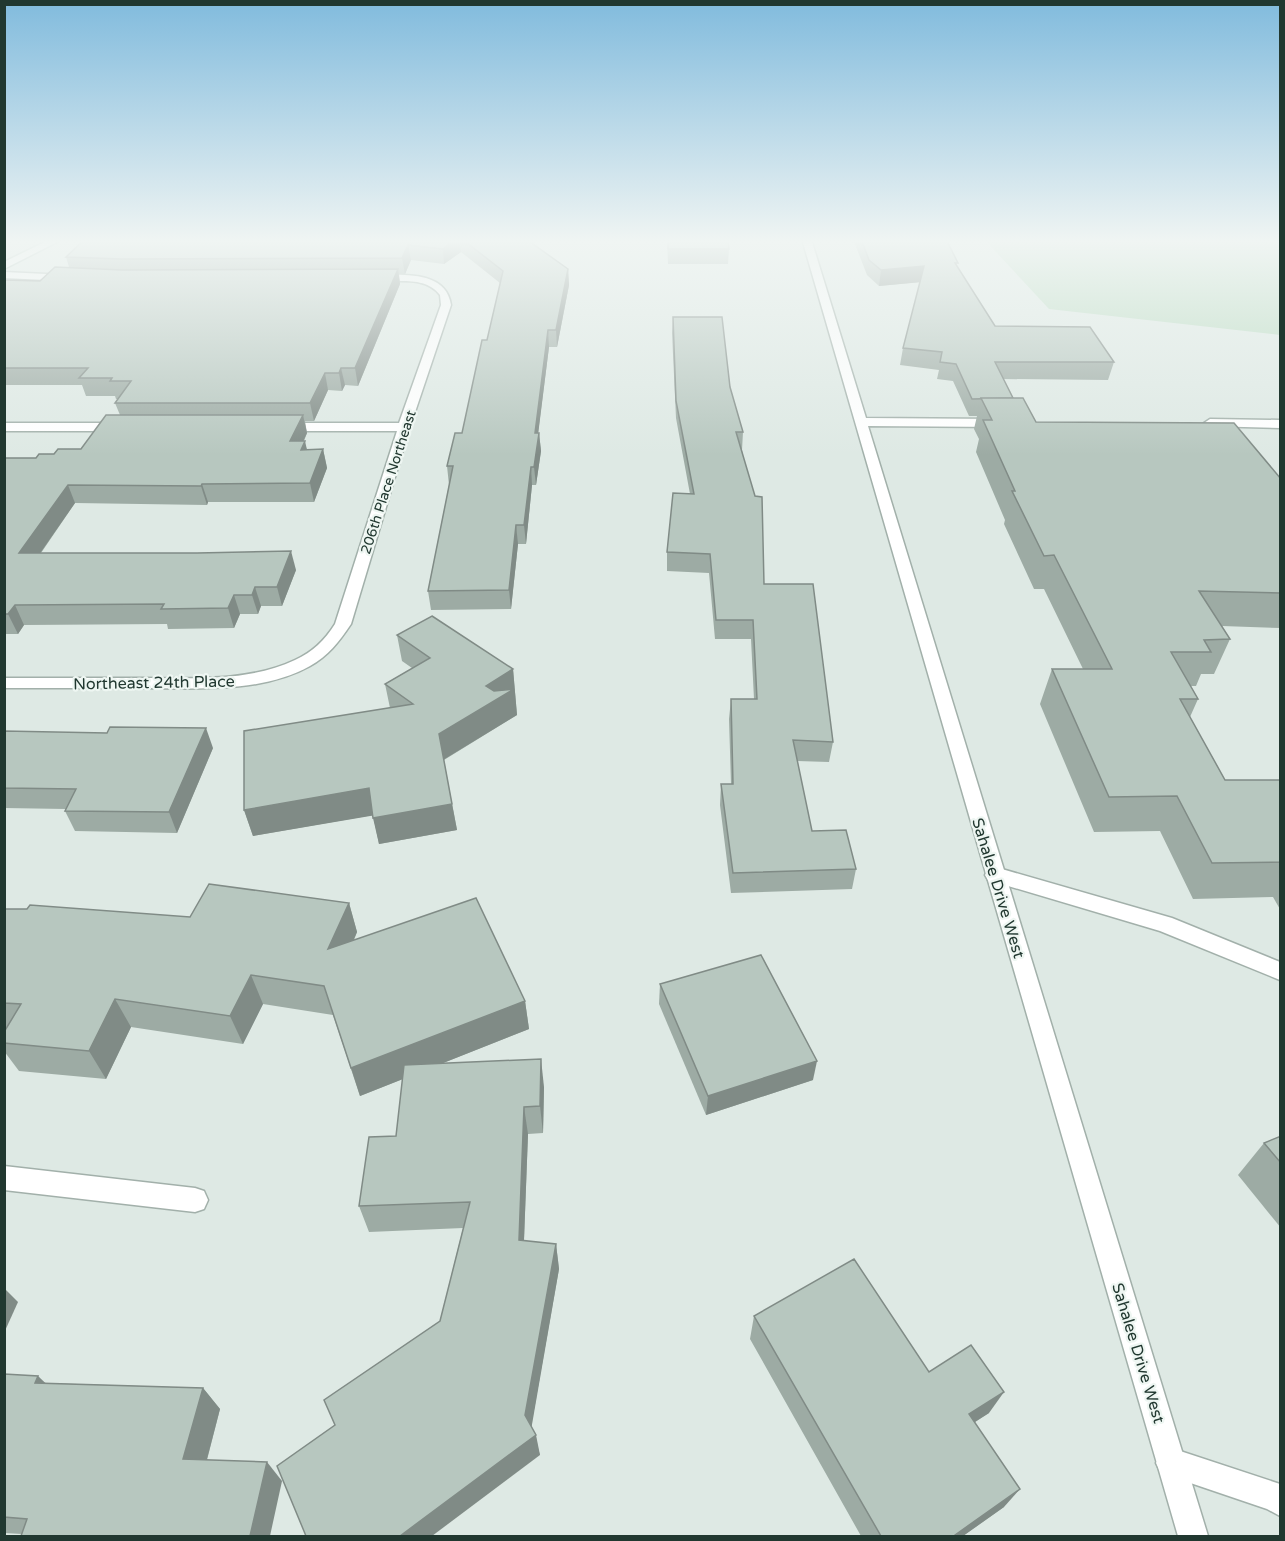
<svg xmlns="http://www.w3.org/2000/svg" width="1285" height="1541" viewBox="0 0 1285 1541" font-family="'Varela Round',sans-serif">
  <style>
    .green { fill: #b8dabf }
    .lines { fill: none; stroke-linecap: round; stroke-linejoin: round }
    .lane-casing { stroke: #a2b0aa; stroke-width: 3 }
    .street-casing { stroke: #a2b0aa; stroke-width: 3 }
    .secondary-casing { stroke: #9eb4ab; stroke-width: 3 }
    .lane { fill: #fff; fill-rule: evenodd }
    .street { fill: #fff; fill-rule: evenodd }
    .secondary { fill: #fff; fill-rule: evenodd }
    .wall { fill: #9daba4 }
    .shaded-wall { fill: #808b86 }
    .building { fill: #b7c7bf; stroke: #808b86; stroke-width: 1.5 }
    .labels { text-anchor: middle; stroke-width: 4.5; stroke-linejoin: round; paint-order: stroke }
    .far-street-label { font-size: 14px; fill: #213830; stroke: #eef6f2 }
    .street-label { font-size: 16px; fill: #213830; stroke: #eef6f2 }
  </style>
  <rect width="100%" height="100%" fill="#dee9e4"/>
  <!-- green -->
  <polygon class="green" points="984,239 1280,239 1280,335 1049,309"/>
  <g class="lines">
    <defs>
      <g id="lane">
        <polygon points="995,867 1172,918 1280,962 1280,980 1160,931 988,880 985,875 988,870"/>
        <polygon points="1171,1448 1280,1484 1280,1516 1267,1509 1161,1473 1156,1463 1161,1453"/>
      </g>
      <g id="street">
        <polygon points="802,239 811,239 866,418 1000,419 1006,423 1000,427 868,426 1208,1536 1178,1536"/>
        <polygon points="4,272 68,275 73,278 68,281 4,278"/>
        <path d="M375,275C402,275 446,270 451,305L410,427L351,624C339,642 328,656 310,666C260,694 193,688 138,688C93,688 49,688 4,688V678C50,678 96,678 142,678C192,678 249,682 295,660C313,652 325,640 335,624L397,431H283L277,427L283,423H399L441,305L440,295C424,274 394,284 372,280L370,278Z"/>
        <polygon points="1210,419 1280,420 1280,428 1206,426 1204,423"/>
        <polygon points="4,423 121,423 127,427 121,431 4,431"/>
        <polygon points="4,1166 195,1188 204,1191 208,1200 204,1209 195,1212 4,1190"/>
      </g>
      <polygon id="secondary" points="51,239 63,239 4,269 4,262"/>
    </defs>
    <!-- lane casing -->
    <use href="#lane" class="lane-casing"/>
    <!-- street casing -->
    <use href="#street" class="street-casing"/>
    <!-- secondary casing -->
    <use href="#secondary" class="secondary-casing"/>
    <!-- lane -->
    <use href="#lane" class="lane"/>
    <!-- street -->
    <use href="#street" class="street"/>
    <!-- secondary -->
    <use href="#secondary" class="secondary"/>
  </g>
  <!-- wall -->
  <g class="wall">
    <polygon points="85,239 526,239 568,269 569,285 557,347 549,347 538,433 539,433 541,451 536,485 532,485 526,544 518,544 511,609 431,610 428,591 449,485 447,466 462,433 487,340 500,283 461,252 444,264 411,260 405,274 399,274 400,284 358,386 345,385 342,391 328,390 314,421 305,421 307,433 304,441 307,450 323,449 327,468 314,502 208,502 207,505 75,503 41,553 296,570 282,606 261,606 258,614 240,614 234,628 168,629 167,624 24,625 18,634 4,634 4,458 36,458 81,449 120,415 115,403 118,399 116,399 115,396 86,396 82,385 4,385 4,280 40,281 69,267 66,257"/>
    <polygon points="667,239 728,239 729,249 728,264 668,264"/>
    <polygon points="853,239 946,239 957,267 995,326 1114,362 1108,380 1003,379 1013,398 1036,422 1281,479 1281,628 1222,626 1230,639 1214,674 1201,674 1196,686 1191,686 1198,699 1190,717 1225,780 1281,781 1281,911 1273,897 1193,899 1160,831 1094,832 1040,704 1052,669 1083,669 1044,589 1034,589 1004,524 1005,520 976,452 979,439 974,429 977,416 969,416 953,381 937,379 939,370 900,365 903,348 920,282 879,286 867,275"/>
    <polygon points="673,317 730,387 743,432 742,450 764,584 833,742 829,762 797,761 812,831 856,869 852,889 731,893 720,805 721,784 731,784 729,719 731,699 754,699 751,639 715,639 709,573 667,571 667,552 690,494 676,418 672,333"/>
    <polygon points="397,635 513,669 517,715 444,760 457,830 379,844 373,815 253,836 244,810 390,708 385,684 412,668 402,661"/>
    <polygon points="4,731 213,748 177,833 75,831 65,811 66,809 4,808"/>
    <polygon points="349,903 357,932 354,940 525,1001 529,1029 443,1063 544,1087 543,1133 528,1134 524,1241 556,1244 559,1269 531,1427 540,1455 335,1425 440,1321 463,1228 369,1232 359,1206 396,1136 403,1079 360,1096 333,1015 263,1004 243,1044 131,1027 106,1079 19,1071 4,1051 4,1032 6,1030 4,1030 4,909 190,917"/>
    <polygon points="660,984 813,1080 706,1115 659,1004"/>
    <polygon points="1281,1136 1281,1228 1238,1175 1264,1143"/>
    <polygon points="754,1316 929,1372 989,1413 975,1422 1004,1507 963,1536 861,1536 750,1339"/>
    <polygon points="4,1374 46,1383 203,1388 220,1409 207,1460 282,1481 22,1534 4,1533"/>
  </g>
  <!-- shaded-wall -->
  <g class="shaded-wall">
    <polygon points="456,239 459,239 461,252 444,264 443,249"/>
    <polygon points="408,245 411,260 405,274 402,258"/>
    <polygon points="924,266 922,282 879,286 881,270"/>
    <polygon points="398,269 400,284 358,386 355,368"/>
    <polygon points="568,269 569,285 557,347 556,330"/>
    <polygon points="548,330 549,347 536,451 535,433"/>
    <polygon points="341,368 345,385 342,391 339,373"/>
    <polygon points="325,373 328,390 314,421 310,403"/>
    <polygon points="303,415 307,433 295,459 290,441"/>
    <polygon points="539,433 541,451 536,485 534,467"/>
    <polygon points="305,441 309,459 301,450"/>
    <polygon points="323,449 327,468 314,502 310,483"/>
    <polygon points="531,467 532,485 526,544 524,525"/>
    <polygon points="202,484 208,502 207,505 201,486"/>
    <polygon points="68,485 75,503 27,572 19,553"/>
    <polygon points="516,525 518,544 511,609 509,590"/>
    <polygon points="291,551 296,570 282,606 277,587"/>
    <polygon points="255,587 261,606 258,614 252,595"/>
    <polygon points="234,595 240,614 234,628 228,608"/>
    <polygon points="15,605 24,625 18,634 8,614"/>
    <polygon points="513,669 517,715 443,760 439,734 486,686"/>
    <polygon points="206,728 213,748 177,833 169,812"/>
    <polygon points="369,788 376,815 253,836 244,810"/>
    <polygon points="452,804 457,830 379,844 373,818"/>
    <polygon points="349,903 357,932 337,978 328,949"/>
    <polygon points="251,975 263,1004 243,1044 230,1016"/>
    <polygon points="115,999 131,1027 106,1079 89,1051"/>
    <polygon points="525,1001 529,1029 360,1096 351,1068"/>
    <polygon points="541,1059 544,1087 543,1133 540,1106"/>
    <polygon points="817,1061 813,1080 706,1115 708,1096"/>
    <polygon points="524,1107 528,1134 523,1265 519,1240"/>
    <polygon points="556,1244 559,1269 530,1436 525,1415"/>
    <polygon points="4,1288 18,1302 4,1333"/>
    <polygon points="38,1376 61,1398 35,1383"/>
    <polygon points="203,1388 220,1409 202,1478 183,1459"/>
    <polygon points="1004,1392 989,1413 956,1434 969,1414"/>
    <polygon points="536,1435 540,1455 432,1536 400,1536"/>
    <polygon points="267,1462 282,1481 270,1536 250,1536"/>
    <polygon points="1020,1489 1004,1507 963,1536 954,1536"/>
  </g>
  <!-- building -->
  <g class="building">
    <polygon points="85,239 456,239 443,249 408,245 402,258 122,259 66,257"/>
    <polygon points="462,239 526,239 568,269 556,330 548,330 535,433 539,433 534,467 531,467 524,525 516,525 509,590 428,591 453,466 447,466 455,433 462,433 482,340 487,340 503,271"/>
    <polygon points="668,239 728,239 729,249 668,249"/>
    <polygon points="861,239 946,239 958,263 955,263 995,326 1090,327 1114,362 995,362 1013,398 972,399 956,364 940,362 942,352 903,348 924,266 881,270 869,260"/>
    <polygon points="55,267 122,270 398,269 355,368 341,368 339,373 325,373 310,403 115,403 131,381 110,381 112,378 79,378 88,368 4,368 4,280 40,281"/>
    <polygon points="673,317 722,317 730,387 743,432 736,432 755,496 762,497 764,584 813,584 833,742 793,740 812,831 846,830 856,869 733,873 721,784 733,784 731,699 757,699 753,620 716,620 710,554 667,552 673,493 694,494 676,401"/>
    <polygon points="981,398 1023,398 1036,422 1234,423 1281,479 1281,593 1199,591 1230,639 1204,640 1211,652 1171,652 1198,699 1180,699 1225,780 1280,780 1281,781 1281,862 1212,863 1177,796 1109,797 1052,669 1112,669 1054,555 1044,556 1012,491 1015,491 983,420 992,420"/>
    <polygon points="106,415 303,415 290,441 305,441 301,450 323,449 310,483 202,484 201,486 68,485 19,553 197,553 291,551 277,587 255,587 252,595 234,595 228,608 161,609 164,604 15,605 8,614 4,614 4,458 36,458 39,454 54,454 58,449 81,449"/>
    <polygon points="432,616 513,669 486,686 494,691 514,689 439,734 452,804 373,818 369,788 244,810 244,731 413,704 385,684 430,658 397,635"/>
    <polygon points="110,727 206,728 169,812 65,811 76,789 4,788 4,731 107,733"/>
    <polygon points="209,884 349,903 328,949 476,898 525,1001 351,1068 324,986 251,975 230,1016 115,999 89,1051 4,1043 4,1032 21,1004 4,1003 4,909 27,909 30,905 190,917"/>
    <polygon points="761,955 817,1061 708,1096 660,984"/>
    <polygon points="541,1059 540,1106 524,1107 519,1240 556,1244 525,1415 536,1435 400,1536 306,1536 277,1466 335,1425 324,1400 440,1321 470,1202 359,1206 369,1137 396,1136 404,1065"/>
    <polygon points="1281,1136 1281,1163 1264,1143"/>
    <polygon points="854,1259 929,1372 971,1345 1004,1392 969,1414 1020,1489 955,1535 956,1536 881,1536 754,1316"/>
    <polygon points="4,1374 38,1376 35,1383 203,1388 183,1459 267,1462 250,1536 21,1536 27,1519 4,1517"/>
  </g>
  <!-- sky -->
  <linearGradient id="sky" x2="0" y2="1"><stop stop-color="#81bbdd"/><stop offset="0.53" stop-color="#f0f5f3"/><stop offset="1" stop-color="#f0f5f3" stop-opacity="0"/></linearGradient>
  <rect width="1285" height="455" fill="url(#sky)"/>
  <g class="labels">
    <!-- far-street labels -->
    <g class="far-street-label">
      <text transform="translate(388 482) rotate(-72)" y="5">206th Place Northeast</text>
    </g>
    <!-- street labels -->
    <g class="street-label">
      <text transform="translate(154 682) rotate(-1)" y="6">Northeast 24th Place</text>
      <text transform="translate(999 888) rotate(73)" y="6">Sahalee Drive West</text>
      <text transform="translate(1139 1353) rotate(73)" y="6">Sahalee Drive West</text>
    </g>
  </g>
  <!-- border -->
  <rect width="1285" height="1541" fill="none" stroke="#213830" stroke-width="12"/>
</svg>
